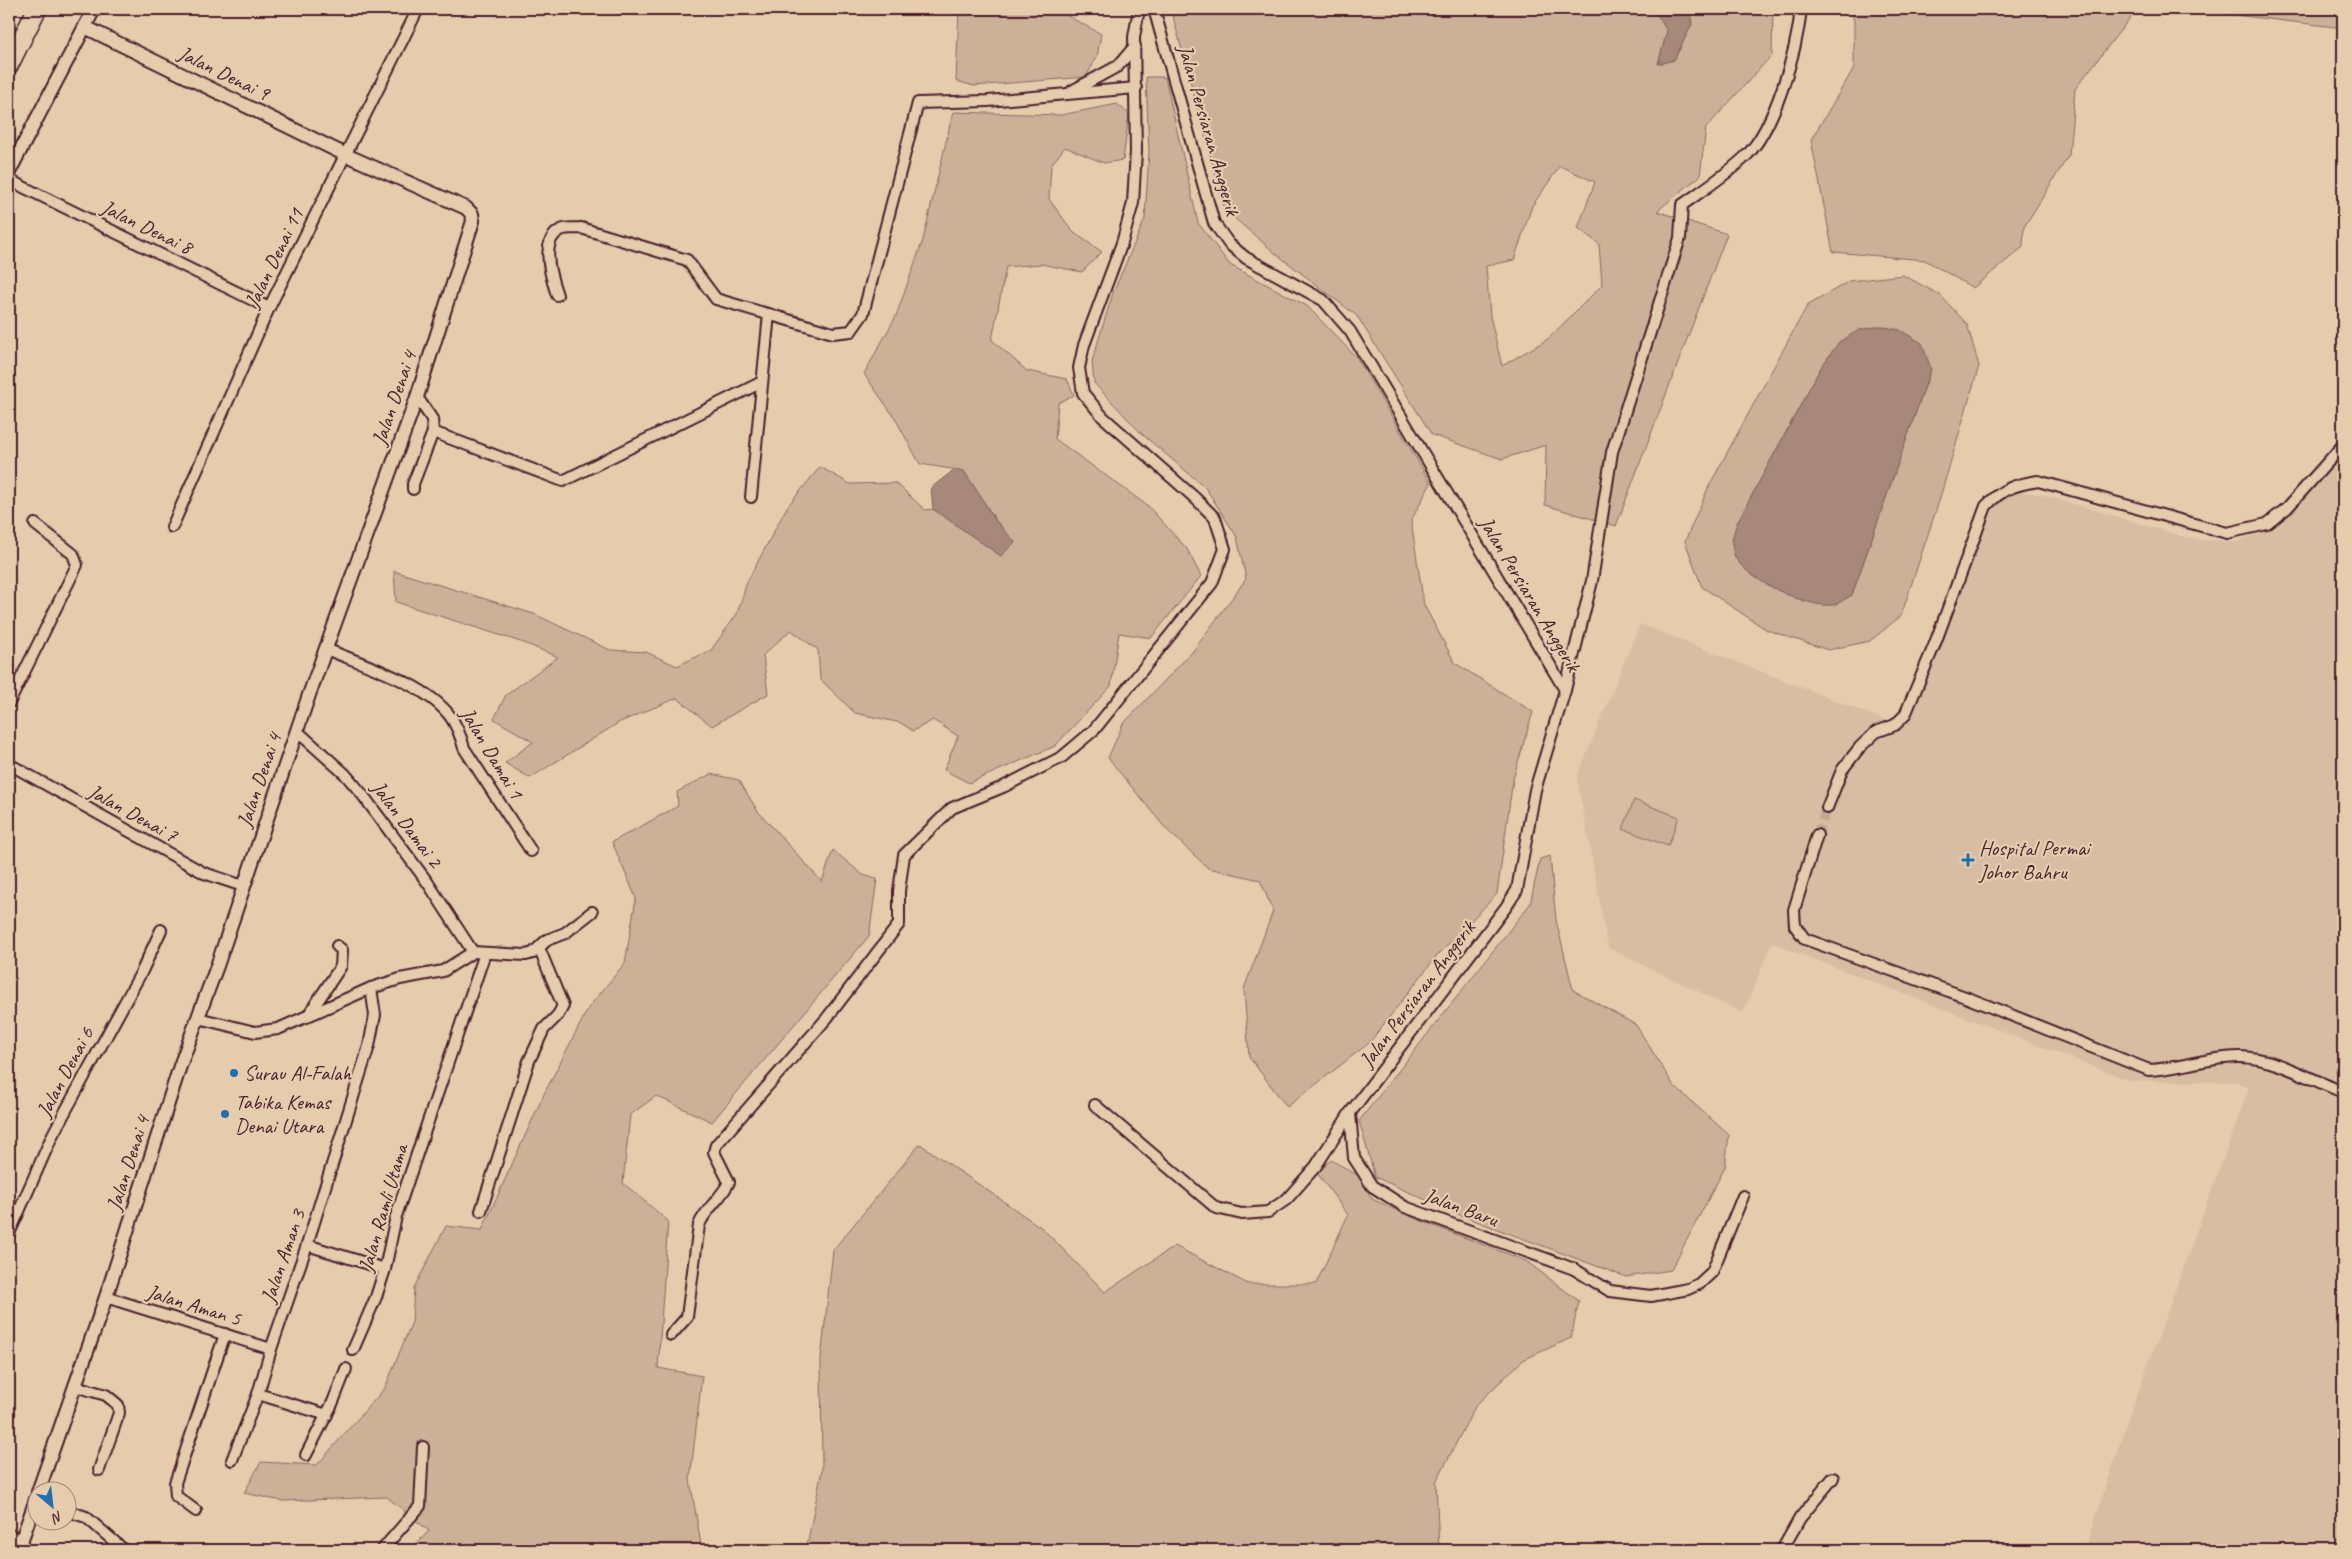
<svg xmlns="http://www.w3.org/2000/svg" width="2352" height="1559" viewBox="0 0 2352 1559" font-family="Caveat,sans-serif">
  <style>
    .built { fill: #d8bda2 }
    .green { fill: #ccb098; stroke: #8b6862; fill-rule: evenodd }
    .water { fill: #a8887a; stroke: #825e5a }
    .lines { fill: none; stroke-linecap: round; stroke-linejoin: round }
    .minor-tunnel { stroke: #c6a993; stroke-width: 10; stroke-dasharray: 10 5; stroke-linecap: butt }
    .minor-casing { stroke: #4a1f2b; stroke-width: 14 }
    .tertiary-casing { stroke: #4a1f2b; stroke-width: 16 }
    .trunk-casing { stroke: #4a1f2b; stroke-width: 21 }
    .minor { stroke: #e5ccad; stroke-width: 10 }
    .tertiary { stroke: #e5ccad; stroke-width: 12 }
    .trunk { stroke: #e5ccad; stroke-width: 18 }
    .poi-dot { fill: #1f6fb2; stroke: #e5ccad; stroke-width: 2 }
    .labels { text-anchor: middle; stroke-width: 4.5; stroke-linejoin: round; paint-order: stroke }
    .street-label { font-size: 21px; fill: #4a1f2b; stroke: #e5ccad }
    .poi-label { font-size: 21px; fill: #4a1f2b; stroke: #e5ccad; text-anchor: start }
  </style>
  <rect width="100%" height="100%" fill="#e5ccad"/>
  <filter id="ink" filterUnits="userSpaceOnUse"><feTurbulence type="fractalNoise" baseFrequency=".02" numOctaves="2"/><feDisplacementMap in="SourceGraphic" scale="10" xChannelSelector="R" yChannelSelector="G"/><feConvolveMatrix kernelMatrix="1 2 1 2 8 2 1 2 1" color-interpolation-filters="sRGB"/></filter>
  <g filter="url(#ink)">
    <!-- built -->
    <polygon class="built" points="2343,454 2343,1550 2085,1550 2126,1425 2249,1088 2236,1082 2131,1081 1772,943 1743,1013 1608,948 1577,777 1640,624 1895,724 1975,534 1993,505 2017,492 2040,494 2191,539 2237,542 2263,531 2290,513"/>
    <!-- green -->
    <g class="green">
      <polygon points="959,9 1055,9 1101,34 1097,57 1086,77 974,86 956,81"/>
      <path d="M1171,9H1654L1667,31L1658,64L1674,60L1692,24L1689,9H1773L1772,55L1706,128L1700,176L1657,211L1727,234L1616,526L1545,505L1546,445L1502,459L1432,435L1357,316L1275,253L1225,210ZM1560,166L1595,182L1578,228L1599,244L1602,285L1548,339L1502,366L1490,316L1486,266L1514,260L1532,206Z"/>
      <polygon points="1851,9 2137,9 2075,89 2069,155 2024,227 2023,247 1973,288 1925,260 1833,252 1811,140 1854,68 1854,21"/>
      <polygon points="2184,9 2343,9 2343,28"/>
      <polygon points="1146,77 1165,77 1198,223 1230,265 1307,306 1357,358 1431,483 1411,521 1424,605 1455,663 1533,712 1513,779 1497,894 1436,957 1369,1043 1287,1107 1249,1057 1244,989 1273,911 1260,880 1208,868 1166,829 1108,758 1123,724 1193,651 1246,579 1237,537 1205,487 1143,435 1094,383 1092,361 1113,293 1145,219 1149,152"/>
      <polygon points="1117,104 1129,114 1123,160 1104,163 1065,147 1051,165 1049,199 1073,232 1102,252 1082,272 1041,264 1006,267 992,340 1027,371 1067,379 1074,395 1058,403 1055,439 1148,506 1187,549 1201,576 1151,638 1119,633 1111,686 1055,746 969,783 944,770 958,736 933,720 913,731 901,723 855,713 820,679 818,650 791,630 763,655 768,694 712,726 677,698 620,722 530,778 505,763 533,742 494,719 506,695 558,657 524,643 396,602 394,571 534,614 610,650 646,652 677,666 711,650 737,614 747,582 787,507 820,467 850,484 896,483 925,510 933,509 1001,556 1015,542 996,521 964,471 920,464 895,418 864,374 896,316 923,240 953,112 1061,115"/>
      <path d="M1903,275L1940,295L1967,324L1979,366L1939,501L1901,616L1870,641L1828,650L1767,630L1702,587L1685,541L1709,486L1807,306L1849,281ZM1839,342L1931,369L1852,595L1834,605L1731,543L1737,523L1820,369Z"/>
      <polygon points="711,774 739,780 757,810 822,882 833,850 863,875 877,879 869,936 712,1122 656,1096 630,1115 623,1183 668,1221 658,1368 702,1376 690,1480 702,1550 410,1550 429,1531 387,1497 282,1501 244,1493 261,1462 317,1465 385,1388 412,1322 414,1288 446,1226 482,1230 544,1094 589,1007 625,963 636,898 612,842 678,806 677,792"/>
      <polygon points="1634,800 1679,817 1668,846 1623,829"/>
      <polygon points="1550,856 1556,920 1573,990 1636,1025 1674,1086 1729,1135 1725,1167 1671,1270 1626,1277 1457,1214 1375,1177 1359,1121 1530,904 1540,859"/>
      <polygon points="920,1144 1042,1228 1105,1292 1175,1246 1248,1284 1316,1284 1348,1215 1317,1173 1331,1160 1359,1176 1372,1199 1419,1220 1526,1261 1579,1301 1571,1338 1523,1360 1476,1405 1436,1482 1439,1550 806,1550 822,1470 821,1359 833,1250"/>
    </g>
    <!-- water -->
    <g class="water">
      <polygon points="1654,9 1689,9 1692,24 1674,60 1658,64 1667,31"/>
      <path d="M1880,326L1900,330L1922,343L1931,369L1852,595C1846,598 1839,604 1832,605C1807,608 1747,580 1735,557C1730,545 1733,535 1737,523L1820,369L1839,342L1859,330Z"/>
      <polygon points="955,469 964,471 996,521 1015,542 1001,556 933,509 931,488"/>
    </g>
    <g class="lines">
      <!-- minor-tunnel -->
      <polyline class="minor-tunnel" points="1817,835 1827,808"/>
      <defs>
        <g id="minor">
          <polyline points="1072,91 1118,66 1135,46"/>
          <polyline points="9,180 269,308"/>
          <path d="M557,295C551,278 539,240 561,230C567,227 575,229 581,228L687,260L716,299L833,333L851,331L863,314L918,103L988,101L1136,88"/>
          <polyline points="417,397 432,419 433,432 563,481 762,382"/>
          <polyline points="413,489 413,484 433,432"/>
          <polyline points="751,497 769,314"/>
          <polyline points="172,527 269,308 416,13 416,9"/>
          <path d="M326,649C364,665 425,683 450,716C457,726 461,737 464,748L531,851"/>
          <path d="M1565,690L1592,581L1612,452L1680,238L1682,205C1703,190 1726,175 1745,157C1775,129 1797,49 1801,9"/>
          <polyline points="9,703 77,565 73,554 35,524"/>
          <polyline points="297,731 345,774 362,794 428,883 473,952"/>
          <polyline points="9,764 204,873 243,886"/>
          <path d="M1827,808L1842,770L1860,747L1876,732L1895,725L1905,715L1934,646L1986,506C2003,488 2014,485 2038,481L2227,533L2267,524L2287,508L2343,445"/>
          <path d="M1817,835L1794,910L1795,926L1805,939L1968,998L2149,1070C2180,1069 2211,1056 2241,1057C2276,1058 2311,1080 2343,1092"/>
          <polyline points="307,1017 341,966 342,950 337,946"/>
          <polyline points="198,1018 255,1032 278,1029 371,988 400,979 443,971 473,952 526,955 533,953 547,940 565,933 592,912"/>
          <polyline points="1095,1105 1216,1208 1242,1214 1268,1212 1287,1199 1316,1166 1350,1113 1506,907 1517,890 1535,790 1565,690 1350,331 1323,300 1246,258 1229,244 1214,223 1154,9"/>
          <polyline points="1350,1113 1354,1158 1372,1186 1405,1207 1574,1269 1610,1291 1651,1296 1688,1289 1699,1284 1712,1272 1743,1196"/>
          <polyline points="481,1211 529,1061 544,1029 558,1015 563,1006 539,948"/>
          <polyline points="9,1234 53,1134 142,971 161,930"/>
          <polyline points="307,1245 385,1269"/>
          <polyline points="106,1297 271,1349"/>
          <path d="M671,1335L687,1317L699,1225C706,1208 721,1199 729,1182L714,1152L716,1145L827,1018L899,924V891L904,855L952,808L1003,787L1062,757L1094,730L1212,583L1225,549L1215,518L1195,498L1103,417L1083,393L1079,368L1084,345L1122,243L1133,203L1136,151L1134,37L1139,9"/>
          <polyline points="353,1350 376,1297 385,1269 396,1216 485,953"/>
          <polyline points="75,1386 106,1395 118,1405 119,1413 99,1470"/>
          <polyline points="258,1394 327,1415"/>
          <polyline points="306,1455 333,1402 346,1369"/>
          <polyline points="232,1460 258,1394 271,1349 307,1245 369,1046 375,1015 371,988"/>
          <polyline points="68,1511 86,1517 124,1550"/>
          <polyline points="196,1511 176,1496 175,1483 225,1334"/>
          <polyline points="9,1534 21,1541"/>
          <polyline points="382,1550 420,1506 423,1447"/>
          <polyline points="1782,1550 1800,1518 1833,1478"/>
        </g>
        <g id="tertiary">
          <polyline points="9,172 94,9"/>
          <polyline points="38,1492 106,1297 180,1066 217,966 309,695 417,397 473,221 472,214 466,208 346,155 85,27"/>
          <polyline points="18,1550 38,1494"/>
        </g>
        <polyline id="trunk" points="9,65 37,9"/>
      </defs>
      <!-- minor casing -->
      <use href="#minor" class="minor-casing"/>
      <!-- tertiary casing -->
      <use href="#tertiary" class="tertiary-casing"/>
      <!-- trunk casing -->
      <use href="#trunk" class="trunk-casing"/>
      <!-- minor -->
      <use href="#minor" class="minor"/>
      <!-- tertiary -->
      <use href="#tertiary" class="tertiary"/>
      <!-- trunk -->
      <use href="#trunk" class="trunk"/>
    </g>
  </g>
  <!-- markers -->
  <g class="poi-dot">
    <path d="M1965.5 852.5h5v5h5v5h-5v5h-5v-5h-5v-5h5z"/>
    <circle cx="234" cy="1073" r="5"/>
    <circle cx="225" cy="1114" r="5"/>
  </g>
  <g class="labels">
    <!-- street labels -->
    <g class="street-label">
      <text transform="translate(224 73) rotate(26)" y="7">Jalan Denai 9</text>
      <text transform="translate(1209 130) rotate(74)" y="7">Jalan Persiaran Anggerik</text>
      <text transform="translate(147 227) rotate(26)" y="7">Jalan Denai 8</text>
      <text transform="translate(274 258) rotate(-64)" y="7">Jalan Denai 11</text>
      <text transform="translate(394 398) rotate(-71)" y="7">Jalan Denai 4</text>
      <text transform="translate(1530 594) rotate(59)" y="7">Jalan Persiaran Anggerik</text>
      <text transform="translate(492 753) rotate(59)" y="7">Jalan Damai 1</text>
      <text transform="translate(259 780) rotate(-71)" y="7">Jalan Denai 4</text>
      <text transform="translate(133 813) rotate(29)" y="7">Jalan Denai 7</text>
      <text transform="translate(407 824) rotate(53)" y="7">Jalan Damai 2</text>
      <text transform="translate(1417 994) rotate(-53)" y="7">Jalan Persiaran Anggerik</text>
      <text transform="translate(65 1072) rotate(-62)" y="7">Jalan Denai 6</text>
      <text transform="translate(128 1163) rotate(-72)" y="7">Jalan Denai 4</text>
      <text transform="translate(1461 1207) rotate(20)" y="7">Jalan Baru</text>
      <text transform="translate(383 1208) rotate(-74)" y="7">Jalan Ramli Utama</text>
      <text transform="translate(283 1256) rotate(-71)" y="7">Jalan Aman 3</text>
      <text transform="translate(194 1305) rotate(17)" y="7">Jalan Aman 5</text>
    </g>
    <!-- poi labels -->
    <g class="poi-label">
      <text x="1979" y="855">Hospital Permai<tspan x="1979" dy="24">Johor Bahru</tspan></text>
      <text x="244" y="1080">Surau Al-Falah</text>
      <text x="235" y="1109">Tabika Kemas<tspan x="235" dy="24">Denai Utara</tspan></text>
    </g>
  </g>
  <!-- margin -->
  <rect width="2352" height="1559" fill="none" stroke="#e5ccad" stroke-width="30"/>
  <rect x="15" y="15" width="2322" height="1529" fill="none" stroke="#4a1f2b" stroke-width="2" filter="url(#ink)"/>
  <!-- north arrow -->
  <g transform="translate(52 1506) rotate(152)"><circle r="24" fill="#e5ccad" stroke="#a78779"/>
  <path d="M0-4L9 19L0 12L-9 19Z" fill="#1f6fb2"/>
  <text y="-8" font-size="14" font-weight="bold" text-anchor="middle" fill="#4a1f2b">N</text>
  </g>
</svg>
